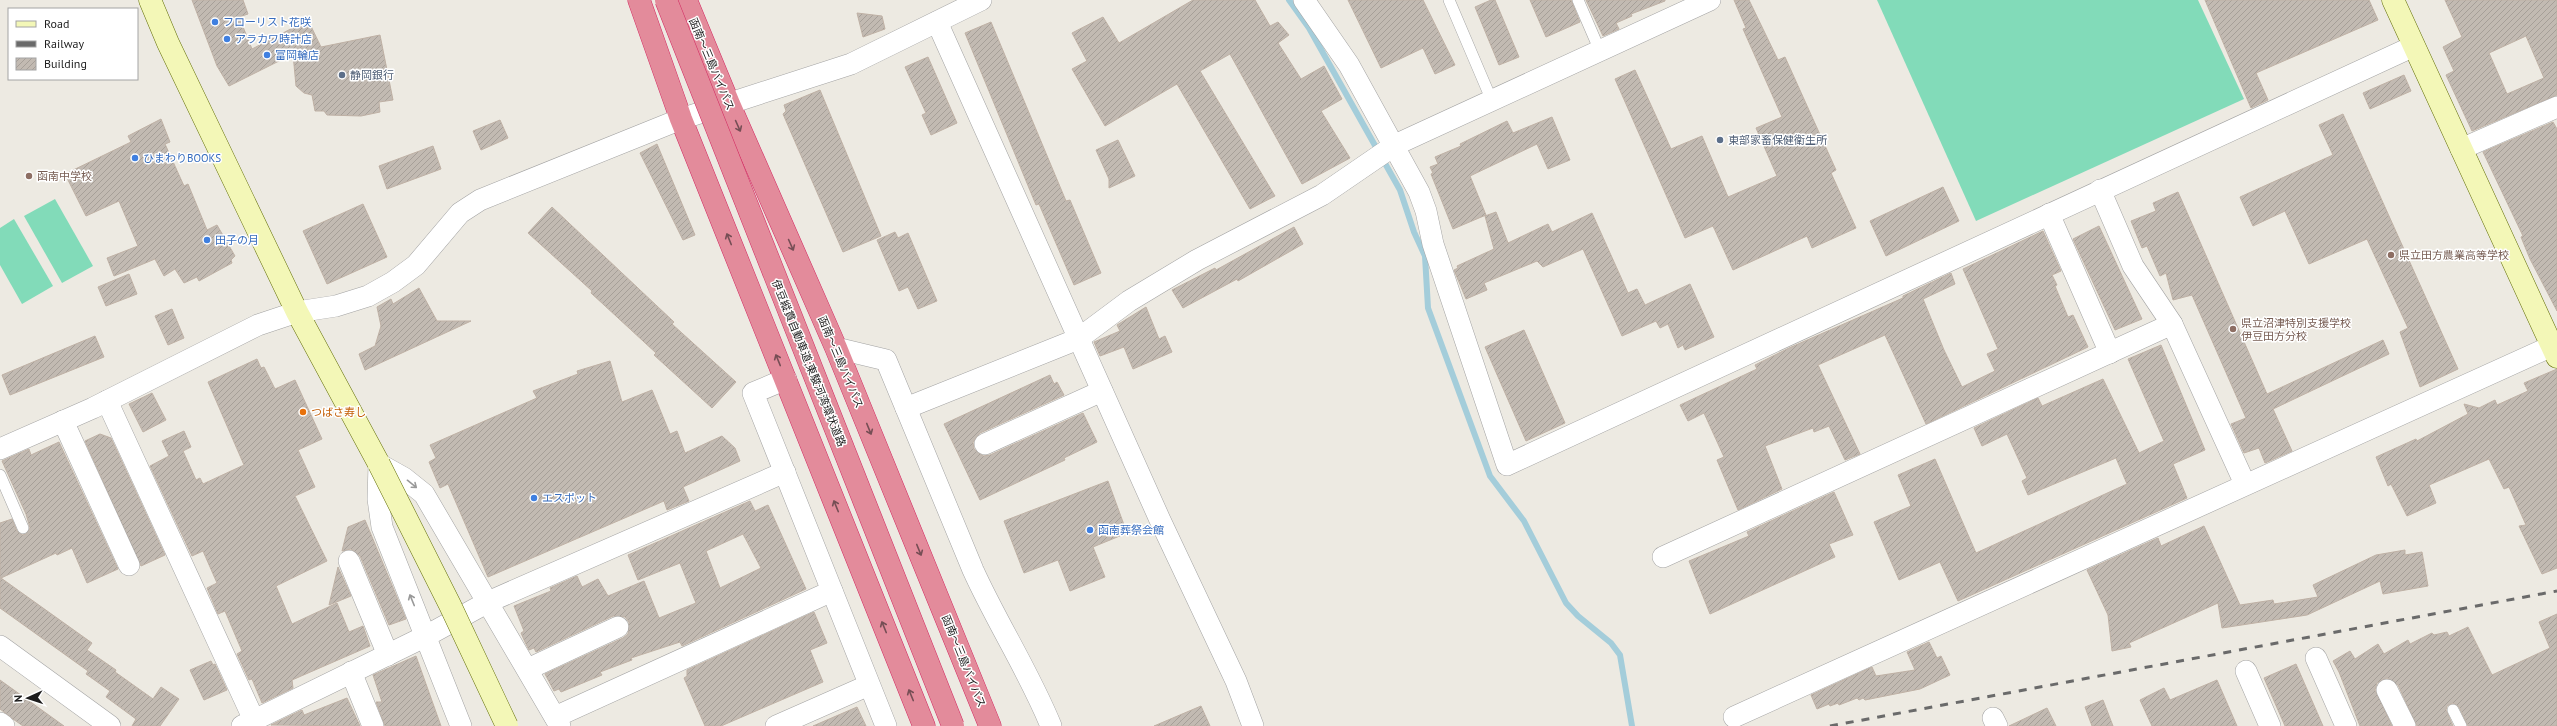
<svg xmlns="http://www.w3.org/2000/svg" width="2557" height="726" viewBox="0 0 2557 726" font-family="'PT Sans','Noto Sans JP',sans-serif">
  <style>
    .pitch { fill: #82dbb9 }
    .lines { fill: none; stroke-linecap: round; stroke-linejoin: round }
    .stream { stroke: #a4cdda; stroke-width: 6 }
    .building { fill: url(#building-hatch); stroke: #bfb1a5; fill-rule: evenodd }
    .lane-casing { stroke: #a3a3a3; stroke-width: 12 }
    .street-casing { stroke: #a3a3a3; stroke-width: 22 }
    .secondary-casing { stroke: #636f08; stroke-width: 23 }
    .highway-casing { stroke: #d22961; stroke-width: 23 }
    .lane { stroke: #fff; stroke-width: 11 }
    .street { stroke: #fff; stroke-width: 21 }
    .secondary { stroke: #f3f7b7; stroke-width: 22 }
    .highway { stroke: #e38b9b; stroke-width: 22 }
    .rail { stroke: #6a6a6a; stroke-width: 3; stroke-dasharray: 8 8; stroke-linecap: butt }
    .secondary-bridge-casing { stroke: #636f08; stroke-width: 23; stroke-linecap: butt }
    .highway-bridge-casing { stroke: #d22961; stroke-width: 23; stroke-linecap: butt }
    .secondary-bridge { stroke: #f3f7b7; stroke-width: 22 }
    .highway-bridge { stroke: #e38b9b; stroke-width: 22 }
    .oneway { stroke: #764e55 }
    .oneway2 { stroke: #999 }
    .shop-dot { fill: #3f7fe0; stroke: #fff; stroke-width: 1.5 }
    .service-dot { fill: #5c6f8a; stroke: #fff; stroke-width: 1.5 }
    .education-dot { fill: #8d6e63; stroke: #fff; stroke-width: 1.5 }
    .food-dot { fill: #e8710a; stroke: #fff; stroke-width: 1.5 }
    .labels { text-anchor: middle; stroke-width: 3; stroke-linejoin: round; paint-order: stroke }
    .shop-label { font-size: 11px; fill: #366cbe; stroke: #fff; text-anchor: start }
    .street-label { font-size: 11px; fill: #1c1c1c; stroke: #fff }
    .service-label { font-size: 11px; fill: #4e5e75; stroke: #fff; text-anchor: start }
    .education-label { font-size: 11px; fill: #785e54; stroke: #fff; text-anchor: start }
    .food-label { font-size: 11px; fill: #c56008; stroke: #fff; text-anchor: start }
  </style>
  <defs>
    <pattern id="building-hatch" width="6" height="6" patternUnits="userSpaceOnUse"><rect width="6" height="6" fill="#c2bab2"/><path d="M-1 1l2-2M0 6l6-6M5 7l2-2" fill="none" stroke="#a69f98"/></pattern>
  </defs>
  <rect width="100%" height="100%" fill="#edeae2"/>
  <!-- pitch -->
  <g class="pitch">
    <polygon points="1877,0 2198,0 2244,99 1976,221"/>
    <polygon points="55,199 93,266 62,283 24,216"/>
    <polygon points="14,219 53,286 22,304 0,265 0,228"/>
  </g>
  <g class="lines">
    <!-- stream -->
    <polyline class="stream" points="1289,0 1309,28 1400,190 1414,232 1425,256 1428,308 1490,476 1524,521 1566,603 1578,616 1611,643 1620,655 1632,726"/>
  </g>
  <!-- building -->
  <g class="building">
    <polygon points="192,0 243,0 248,14 239,17 252,49 308,20 321,47 380,35 393,100 379,102 380,112 361,116 327,115 324,111 315,111 312,95 304,93 296,86 293,54 229,86 217,66"/>
    <polygon points="1193,0 1255,0 1270,26 1278,22 1289,35 1278,43 1301,79 1324,66 1342,99 1321,111 1350,158 1302,184 1230,54 1200,71 1275,196 1250,209 1177,84 1105,126 1072,69 1087,61 1072,33 1103,17 1119,43"/>
    <polygon points="1348,0 1423,0 1455,65 1435,74 1423,48 1381,68"/>
    <polygon points="1491,0 1495,0 1519,57 1499,65 1475,7"/>
    <polygon points="1530,0 1571,0 1580,22 1546,37"/>
    <polygon points="1586,0 1665,0 1665,1 1631,14 1632,16 1616,23 1619,29 1603,36"/>
    <polygon points="1734,0 1749,0 1778,60 1785,57 1836,170 1831,173 1856,228 1812,248 1807,236 1733,270 1713,226 1685,238 1615,79 1635,70 1671,149 1702,136 1728,197 1777,176 1756,128 1782,117 1743,29 1746,28"/>
    <polygon points="2205,0 2369,0 2378,20 2256,73 2268,100 2251,108"/>
    <path d="M2445,0H2557V95L2472,131L2446,75L2454,71L2443,47L2462,37ZM2526,36L2544,78L2507,94L2489,53Z"/>
    <polygon points="857,13 882,16 885,29 863,37"/>
    <polygon points="991,22 1066,201 1070,200 1101,273 1074,285 1039,204 1036,205 965,33"/>
    <polygon points="928,57 957,123 931,135 922,115 926,113 905,67"/>
    <polygon points="2404,75 2411,91 2370,109 2363,93"/>
    <polygon points="820,90 881,236 843,252 783,114 786,111 784,105"/>
    <polygon points="2343,114 2458,369 2420,387 2400,332 2408,328 2367,239 2309,264 2285,211 2253,226 2240,197 2333,155 2319,125"/>
    <polygon points="1552,117 1570,160 1548,169 1537,144 1470,176 1486,215 1453,229 1431,174 1433,173 1430,167 1438,164 1435,157 1461,146 1460,144 1507,121 1513,133"/>
    <polygon points="161,119 170,142 165,144 184,186 188,184 207,230 217,225 235,256 231,260 232,263 199,281 197,277 184,283 175,269 164,276 155,259 114,276 107,258 138,246 119,201 86,216 65,174 131,142 128,136"/>
    <polygon points="500,120 508,138 481,150 473,131"/>
    <polygon points="2553,122 2557,129 2557,311 2530,259 2521,237 2523,236 2483,152"/>
    <polygon points="1118,140 1135,176 1109,188 1109,179 1096,150"/>
    <polygon points="657,144 695,235 683,240 640,153"/>
    <polygon points="433,146 441,169 387,189 379,166"/>
    <polygon points="1943,187 1959,221 1886,256 1870,221"/>
    <polygon points="2178,192 2267,394 2383,340 2389,354 2273,409 2292,451 2265,463 2259,448 2244,453 2231,424 2246,418 2192,295 2173,300 2166,273 2160,276 2147,246 2142,248 2131,221 2156,211 2153,203"/>
    <polygon points="363,204 387,257 327,284 303,231"/>
    <polygon points="552,207 674,322 672,324 736,382 712,408 654,355 656,353 591,293 592,291 528,233"/>
    <polygon points="1496,212 1508,243 1548,224 1552,232 1592,213 1628,293 1637,289 1645,305 1690,284 1714,337 1685,350 1683,345 1678,348 1668,324 1660,328 1656,321 1622,336 1583,249 1543,267 1537,261 1484,283 1487,290 1466,299 1454,270 1458,268 1457,266 1494,249 1485,216"/>
    <polygon points="2099,226 2142,319 2115,330 2073,239"/>
    <polygon points="1294,227 1303,244 1238,281 1237,279 1183,308 1172,290 1215,268 1216,270"/>
    <polygon points="2043,231 2061,271 2052,275 2057,285 2055,286 2068,317 2073,315 2088,347 1926,424 1885,335 1818,365 1860,454 1845,460 1829,426 1814,432 1813,428 1765,446 1782,489 1738,510 1717,460 1724,457 1704,413 1688,421 1680,405 1757,369 1755,365 1789,348 1903,298 1903,296 1951,273 1955,284 1923,299 1944,350 1962,387 1995,371 1987,354 1998,349 1963,269"/>
    <polygon points="895,232 898,238 908,233 937,301 918,309 908,287 899,291 877,240"/>
    <polygon points="129,274 137,294 106,306 98,287"/>
    <polygon points="419,288 437,321 471,321 365,370 359,354 375,346 381,326 377,307 391,299 393,304"/>
    <polygon points="1146,307 1159,339 1165,336 1172,352 1133,369 1124,347 1100,356 1094,342 1120,331 1117,325"/>
    <polygon points="172,309 184,338 168,345 155,316"/>
    <polygon points="1524,330 1565,423 1526,441 1485,347"/>
    <polygon points="95,336 104,357 10,395 2,375"/>
    <polygon points="2161,345 2205,450 2173,464 2187,498 1958,601 1940,562 1899,580 1874,522 1911,506 1898,475 1935,459 1976,553 2127,484 2116,458 2028,495 2022,481 2027,478 2007,434 1982,446 1974,428 2038,398 2042,406 2103,379 2139,453 2164,441 2128,359"/>
    <polygon points="257,359 261,368 264,367 275,389 295,380 322,439 298,450 315,487 295,496 327,561 276,586 292,624 337,603 349,632 363,626 370,646 292,680 293,688 262,703 252,679 249,680 237,654 242,651 225,611 218,614 207,588 217,583 203,551 192,556 150,466 169,456 162,441 184,431 191,447 183,451 196,480 200,478 203,484 244,465 208,382"/>
    <polygon points="610,361 622,402 652,390 670,434 677,431 685,453 722,436 735,448 740,461 683,487 689,501 667,510 664,501 488,577 448,484 440,488 429,462 436,458 430,445 537,398 533,391 578,374 577,371"/>
    <polygon points="2557,369 2557,568 2542,574 2519,526 2526,525 2509,487 2504,489 2489,459 2429,485 2436,503 2407,516 2391,484 2388,486 2376,457 2416,439 2417,441 2468,414 2464,404 2479,408 2495,400 2497,405 2528,391 2524,383"/>
    <polygon points="1050,375 1054,384 1057,382 1064,395 980,433 973,442 974,449 983,456 990,455 1083,413 1097,442 1064,458 1065,460 980,500 944,424"/>
    <polygon points="152,393 166,420 143,432 129,404"/>
    <polygon points="100,434 111,438 165,555 141,566 85,441"/>
    <polygon points="59,442 118,569 87,583 72,548 57,555 56,553 1,578 92,643 87,650 116,670 115,672 153,699 161,687 179,699 160,726 132,726 136,719 106,697 110,691 86,674 88,671 0,608 0,523 12,519 17,531 22,535 26,534 30,528 26,514 2,461 29,449 31,455"/>
    <polygon points="1108,481 1127,533 1093,547 1105,577 1070,591 1058,560 1024,573 1004,521"/>
    <polygon points="1834,492 1853,535 1829,544 1835,557 1710,614 1689,561 1749,536 1747,532"/>
    <path d="M750,501L755,511L768,505L806,589L682,646L680,642L631,658L632,660L600,672L602,675L561,692L559,689L554,691L545,674L623,638L628,634L629,622L625,617L613,616L536,652L534,648L529,650L525,642L521,633L524,631L514,606L551,591L550,588L577,576L582,587L598,579L608,596L644,581L659,618L696,603L680,563L638,580L628,555ZM743,534L761,568L720,588L706,551Z"/>
    <polygon points="365,520 406,619 389,625 360,556 351,549 342,551 348,527"/>
    <polygon points="2204,526 2240,605 2273,600 2274,604 2318,597 2313,585 2376,555 2405,550 2405,555 2422,552 2428,586 2383,594 2380,581 2307,615 2222,628 2218,603 2129,643 2131,647 2112,651 2108,615 2087,570 2158,538 2161,546"/>
    <polygon points="338,567 351,596 329,605"/>
    <polygon points="814,612 827,643 810,650 823,682 721,726 705,726 684,678 687,676 687,670"/>
    <polygon points="2557,614 2557,726 2468,726 2459,707 2453,703 2447,706 2446,710 2453,726 2417,726 2398,685 2387,678 2377,683 2375,690 2392,726 2360,726 2339,672 2333,661 2350,651 2355,659 2378,644 2384,654 2408,640 2410,644 2432,633 2434,635 2447,632 2449,636 2468,627 2492,675 2550,648 2539,622"/>
    <polygon points="1929,642 1937,658 1941,656 1950,675 1920,689 1865,700 1863,698 1859,700 1857,698 1839,705 1838,703 1830,706 1829,704 1817,709 1811,695 1872,667 1876,676 1915,670 1907,652"/>
    <polygon points="416,656 441,726 385,726 376,702 382,702 373,675"/>
    <polygon points="211,661 213,665 215,664 227,690 204,700 190,670"/>
    <polygon points="2296,664 2323,726 2285,726 2264,678"/>
    <polygon points="0,680 64,726 23,726 13,719 0,709"/>
    <polygon points="2217,680 2237,726 2152,726 2140,700 2164,688 2170,700"/>
    <polygon points="347,698 360,726 271,725 302,710 304,715"/>
    <polygon points="2103,700 2113,726 2092,726 2085,707"/>
    <polygon points="1201,706 1210,726 1154,726"/>
    <polygon points="857,707 866,726 813,726"/>
    <polygon points="2047,708 2056,726 2009,726"/>
  </g>
  <g class="lines">
    <defs>
      <g id="lane">
        <polyline points="1449,0 1492,101"/>
        <polyline points="1578,0 1600,51"/>
        <polyline points="0,475 23,528"/>
        <polyline points="2453,710 2461,726"/>
      </g>
      <g id="street">
        <polyline points="1304,0 1349,65 1419,192 1426,211 1433,244 1507,465 2414,46"/>
        <polyline points="937,22 1160,520 1236,681 1253,726"/>
        <polyline points="2461,149 2557,107"/>
        <polyline points="2100,190 2133,266 2172,324 2245,484"/>
        <polyline points="2049,214 2110,353"/>
        <path d="M836,348L886,360L973,570C997,623 1029,672 1051,726"/>
        <polyline points="786,379 753,393 886,726"/>
        <polyline points="107,401 254,720"/>
        <polyline points="906,408 1078,339 1129,301 1197,260 1322,195 1395,145 1710,0"/>
        <polyline points="63,421 129,565"/>
        <polyline points="985,444 1102,391"/>
        <polyline points="0,449 93,408 258,325 297,312 336,306 368,296 393,282 416,265 460,213 480,200 681,119 851,64 981,0"/>
        <polyline points="1663,557 2172,324"/>
        <polyline points="349,561 388,655"/>
        <polyline points="0,646 110,726"/>
        <polyline points="2316,658 2346,726"/>
        <polyline points="528,669 618,627"/>
        <polyline points="2246,671 2270,726"/>
        <polyline points="351,672 373,726"/>
        <polyline points="2387,690 2405,726"/>
        <polyline points="555,717 832,591"/>
        <polyline points="1734,717 2552,346"/>
        <polyline points="1993,718 1997,726"/>
        <polyline points="0,723 4,726"/>
        <polyline points="242,726 426,636 488,602 785,472"/>
        <polyline points="461,726 382,527 378,499 379,464 404,478 424,494 560,726"/>
        <polyline points="776,726 869,685"/>
      </g>
      <g id="secondary">
        <polyline points="150,0 168,43 297,312 379,464"/>
        <polyline points="2393,0 2557,357"/>
      </g>
      <g id="highway">
        <polyline points="639,0 681,119 924,726"/>
        <polyline points="686,0 729,104 836,348 990,726"/>
      </g>
    </defs>
    <!-- lane casing -->
    <use href="#lane" class="lane-casing"/>
    <!-- street casing -->
    <use href="#street" class="street-casing"/>
    <!-- secondary casing -->
    <use href="#secondary" class="secondary-casing"/>
    <!-- highway casing -->
    <use href="#highway" class="highway-casing"/>
    <!-- lane -->
    <use href="#lane" class="lane"/>
    <!-- street -->
    <use href="#street" class="street"/>
    <!-- secondary -->
    <use href="#secondary" class="secondary"/>
    <!-- highway -->
    <use href="#highway" class="highway"/>
    <!-- rail -->
    <polyline class="rail" points="1830,726 2557,591"/>
    <defs>
      <polyline id="secondary-bridge" points="379,464 450,605 507,726"/>
      <polyline id="highway-bridge" points="666,0 953,726"/>
    </defs>
    <!-- secondary-bridge casing -->
    <use href="#secondary-bridge" class="secondary-bridge-casing"/>
    <!-- highway-bridge casing -->
    <use href="#highway-bridge" class="highway-bridge-casing"/>
    <!-- secondary-bridge -->
    <use href="#secondary-bridge" class="secondary-bridge"/>
    <!-- highway-bridge -->
    <use href="#highway-bridge" class="highway-bridge"/>
  </g>
  <!-- one-way arrows -->
  <defs><path id="oneway-shaft" d="M-6 0H5M1.5-3L5.5 0L1.5 3" fill="none" stroke-width="1.6" stroke-linecap="round" stroke-linejoin="round"/></defs>
  <g class="oneway">
    <use href="#oneway-shaft" transform="translate(738 126) rotate(66)"/>
    <use href="#oneway-shaft" transform="translate(729 239) rotate(-112)"/>
    <use href="#oneway-shaft" transform="translate(791 245) rotate(66)"/>
    <use href="#oneway-shaft" transform="translate(778 360) rotate(-112)"/>
    <use href="#oneway-shaft" transform="translate(869 429) rotate(68)"/>
    <use href="#oneway-shaft" transform="translate(836 506) rotate(-112)"/>
    <use href="#oneway-shaft" transform="translate(919 550) rotate(68)"/>
    <use href="#oneway-shaft" transform="translate(884 627) rotate(-112)"/>
    <use href="#oneway-shaft" transform="translate(911 695) rotate(-112)"/>
  </g>
  <g class="oneway2">
    <use href="#oneway-shaft" transform="translate(412 484) rotate(39)"/>
    <use href="#oneway-shaft" transform="translate(412 600) rotate(-112)"/>
  </g>
  <!-- markers -->
  <g class="shop-dot">
    <circle cx="215" cy="22" r="4"/>
    <circle cx="227" cy="39" r="4"/>
    <circle cx="267" cy="55" r="4"/>
    <circle cx="135" cy="158" r="4"/>
    <circle cx="207" cy="240" r="4"/>
    <circle cx="534" cy="498" r="4"/>
    <circle cx="1090" cy="530" r="4"/>
  </g>
  <g class="service-dot">
    <circle cx="342" cy="75" r="4"/>
    <circle cx="1720" cy="140" r="4"/>
  </g>
  <g class="education-dot">
    <circle cx="29" cy="176" r="4"/>
    <circle cx="2391" cy="255" r="4"/>
    <circle cx="2233" cy="329" r="4"/>
  </g>
  <circle class="food-dot" cx="303" cy="412" r="4"/>
  <g class="labels">
    <!-- shop labels -->
    <g class="shop-label">
      <text x="223" y="26">フローリスト花咲</text>
      <text x="235" y="43">アラカワ時計店</text>
      <text x="275" y="59">富岡輪店</text>
      <text x="143" y="162">ひまわりBOOKS</text>
      <text x="215" y="244">田子の月</text>
      <text x="542" y="502">エスポット</text>
      <text x="1098" y="534">函南葬祭会館</text>
    </g>
    <!-- street labels -->
    <g class="street-label">
      <text transform="translate(712 64) rotate(67)" y="4">函南～三島バイパス</text>
      <text transform="translate(841 362) rotate(67)" y="4">函南～三島バイパス</text>
      <text transform="translate(809 363) rotate(68)" y="4">伊豆縦貫自動車道;東駿河湾環状道路</text>
      <text transform="translate(964 661) rotate(68)" y="4">函南～三島バイパス</text>
    </g>
    <!-- service labels -->
    <g class="service-label">
      <text x="350" y="79">静岡銀行</text>
      <text x="1728" y="144">東部家畜保健衛生所</text>
    </g>
    <!-- education labels -->
    <g class="education-label">
      <text x="37" y="180">函南中学校</text>
      <text x="2399" y="259">県立田方農業高等学校</text>
      <text x="2241" y="327">県立沼津特別支援学校<tspan x="2241" dy="13">伊豆田方分校</tspan></text>
    </g>
    <!-- food labels -->
    <g class="food-label">
      <text x="311" y="416">つばさ寿し</text>
    </g>
  </g>
  <!-- legend -->
  <rect x="8" y="8" width="130" height="72" fill="#ffffff" stroke="#a4a4a4"/>
  <rect x="16" y="21" width="20" height="6" fill="#f3f7b7" stroke="#a4a4a4"/>
  <text x="44" y="28" font-size="12" fill="#1c1c1c">Road</text>
  <rect x="16" y="41" width="20" height="6" fill="#6a6a6a" stroke="#a4a4a4"/>
  <text x="44" y="48" font-size="12" fill="#1c1c1c">Railway</text>
  <rect x="16" y="58" width="20" height="12" fill="url(#building-hatch)" stroke="#a4a4a4"/>
  <text x="44" y="68" font-size="12" fill="#1c1c1c">Building</text>
  <!-- north arrow -->
  <g transform="translate(28 698) rotate(267)" stroke="#ffffff" stroke-width="3" paint-order="stroke">
  <path d="M0-3L7 15L0 10L-7 15Z" fill="#1c1c1c"/>
  <text y="-6" font-size="11" font-weight="bold" text-anchor="middle" fill="#1c1c1c">N</text>
  </g>
</svg>
